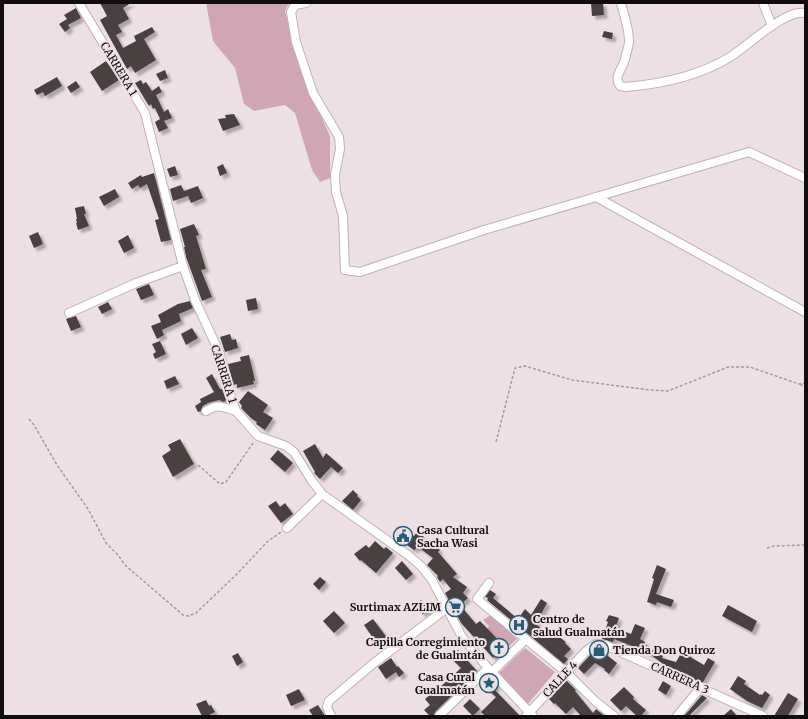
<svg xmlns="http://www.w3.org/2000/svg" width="808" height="719" viewBox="0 0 808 719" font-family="Merriweather,serif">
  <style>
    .green { fill: #cfa6b3 }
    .building { fill: #4a3f42; filter: url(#shadow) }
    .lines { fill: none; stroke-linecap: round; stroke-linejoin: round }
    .minor-casing { stroke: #beb2b5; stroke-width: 10 }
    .path { stroke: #a2989b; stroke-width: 1.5; stroke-dasharray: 3 2; stroke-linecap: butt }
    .minor { stroke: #fff; stroke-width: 8 }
    .labels { text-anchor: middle; stroke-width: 4; stroke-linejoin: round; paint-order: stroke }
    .street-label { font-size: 11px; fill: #110d0e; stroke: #ede0e4 }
    .poi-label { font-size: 11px; font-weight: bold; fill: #110d0e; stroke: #ede0e4; text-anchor: start }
  </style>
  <defs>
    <filter id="shadow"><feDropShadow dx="3.5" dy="3.5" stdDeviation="1" flood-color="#0004"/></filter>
  </defs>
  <rect width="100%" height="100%" fill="#ede0e4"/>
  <!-- green -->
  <g class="green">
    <polygon points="206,3 295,3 288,5 285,11 294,45 306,83 330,136 330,178 320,182 312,170 295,113 285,105 254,111 244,104 235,68 213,41"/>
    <polygon points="491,615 517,639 506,649 487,629 489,626 483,620"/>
    <polygon points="525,648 555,672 527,705 498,674"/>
  </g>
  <!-- building -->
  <g class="building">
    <polygon points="100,3 131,3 123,8 129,19 118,25 122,32 116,35 123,48 136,41 134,36 152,27 155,32 144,39 156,60 135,73 131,66 127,69 100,20 107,16"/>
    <polygon points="591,3 603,3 604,15 592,16"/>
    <polygon points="76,8 81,18 68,25 70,28 65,32 59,24 67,19 64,15"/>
    <polygon points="604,31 613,33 612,39 602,37"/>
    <polygon points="106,61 119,80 102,91 90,72"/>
    <polygon points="165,70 168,78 160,81 156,74"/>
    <polygon points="57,77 62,86 45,96 43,92 37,95 34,90"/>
    <polygon points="141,80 143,84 146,82 152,91 159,86 162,92 156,95 164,112 168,109 172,118 164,121 168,128 159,132 155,122 160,119 155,108 153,109 151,104 149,106 135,83"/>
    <polygon points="76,81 80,87 71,93 67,87"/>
    <polygon points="234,114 240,125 223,131 218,119 226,118 225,115"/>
    <polygon points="223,164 227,173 220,176 217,167"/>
    <polygon points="175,166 178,175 170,177 167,169"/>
    <polygon points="154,173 171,240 161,242 155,220 159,219 147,184 140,188 138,185 132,189 128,183 141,175 142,177"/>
    <polygon points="181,185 184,191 198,186 203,198 191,203 188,196 173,201 170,189"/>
    <polygon points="115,189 119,197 104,206 99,197"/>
    <polygon points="84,206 86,214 84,214 89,226 78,230 76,223 77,223 76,219 77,219 75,208"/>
    <polygon points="194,224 199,235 196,236 206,269 201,270 212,297 202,301 186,257 184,247 185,247 180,229"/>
    <polygon points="38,232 43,244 34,248 29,236"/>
    <polygon points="128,235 134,248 124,253 118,241"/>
    <polygon points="149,284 154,295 141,300 136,289"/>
    <polygon points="256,298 258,309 248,311 246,300"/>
    <polygon points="190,301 193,308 179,314 181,321 162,330 164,335 157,339 151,326 161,322 158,315 178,304"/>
    <polygon points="108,302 112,309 102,314 98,307"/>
    <polygon points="76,316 81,327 71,331 66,319"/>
    <polygon points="192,328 198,338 186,345 181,334"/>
    <polygon points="230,334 232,340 236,339 238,348 225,352 220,337"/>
    <polygon points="160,341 166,354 155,359 153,354 156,352 152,344"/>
    <polygon points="249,355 255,381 253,381 254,384 237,388 237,384 233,385 228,364 241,361 240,357"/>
    <polygon points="212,374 220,389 222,389 226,400 224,402 219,400 208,403 203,406 201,411 198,412 195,406 201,402 200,399 214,392 206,378"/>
    <polygon points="175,376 179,384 167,389 164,381"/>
    <polygon points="248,391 268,405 263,412 273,418 265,430 256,424 257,422 252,419 241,408 242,406 239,402"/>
    <polygon points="180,439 194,464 173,477 162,456 171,450 168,445"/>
    <polygon points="315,444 323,458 326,453 343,468 338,473 331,467 320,479 314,473 315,472 303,451"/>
    <polygon points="278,450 293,463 285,472 270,459"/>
    <polygon points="353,490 358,495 357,496 361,500 353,510 342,501"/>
    <polygon points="276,501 280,507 285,503 293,514 281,523 268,506"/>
    <polygon points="398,527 414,536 417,532 424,537 422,540 433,548 435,546 440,550 438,552 457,574 453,577 467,587 463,593 468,598 460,605 476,624 480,621 505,647 493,658 461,623 445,593 451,589 443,579 440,582 437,577 438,576 427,565 433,558 418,547 414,550 407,545 408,544 393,534"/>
    <polygon points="375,541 384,549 386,547 393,553 376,573 361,560 360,561 354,554 366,545 369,548"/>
    <polygon points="402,561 413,574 406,580 395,568"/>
    <polygon points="657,565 666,569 656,594 674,600 671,607 657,602 656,605 647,602 654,579 652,578"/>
    <polygon points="320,577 326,582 319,590 313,584"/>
    <polygon points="490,590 496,594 493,598 518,619 525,609 531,615 541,599 547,603 536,624 547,634 550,631 558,637 558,636 566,642 565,643 571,649 564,656 568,659 564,664 487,600 488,598 485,597"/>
    <polygon points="421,600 424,604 428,601 432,607 423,614 415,606"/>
    <polygon points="728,605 757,621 752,632 722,616"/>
    <polygon points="334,611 345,623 334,633 323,621"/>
    <polygon points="609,615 619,618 616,626 619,627 618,629 631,634 635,624 645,628 640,639 645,642 644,644 650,647 649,648 663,656 662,658 676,662 684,648 689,651 687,655 704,665 708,658 715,662 703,682 700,682 666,666 651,655 637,648 614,639 613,642 602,639 608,622 606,621"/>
    <polygon points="373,619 388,639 381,645 373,638 364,625"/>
    <polygon points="458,650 477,671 435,712 434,716 430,716 424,710 430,705 425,699 432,693 431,692 437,685 439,688 461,668 450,657"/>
    <polygon points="597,650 606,651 604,653 617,663 609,674 604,670 605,669 595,663 584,674 578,668 591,654"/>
    <polygon points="238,653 243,662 237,666 232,656"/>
    <polygon points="391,658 397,667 398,666 404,673 399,677 396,672 386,679 378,667"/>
    <polygon points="488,676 497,686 494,689 520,716 485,716 481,712 496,697 480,683"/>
    <polygon points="738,676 746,681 744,684 760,695 760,694 762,695 765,691 770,695 762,708 747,701 730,689"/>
    <polygon points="566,680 576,690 575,691 593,713 596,709 605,716 581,716 573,707 566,714 555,703 554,704 549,699"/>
    <polygon points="663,681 671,686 666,695 658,690"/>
    <polygon points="624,687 634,697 633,699 646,710 641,716 637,716 626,706 621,711 610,700"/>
    <polygon points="299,689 305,700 291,706 286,695"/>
    <polygon points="788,693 798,699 789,714 787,716 774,716"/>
    <polygon points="702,695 707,698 689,716 684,716"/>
    <polygon points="470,699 480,709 473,716 463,706"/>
    <polygon points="206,700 209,706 211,705 215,712 207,716 202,716 196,704"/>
    <polygon points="318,705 325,716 313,716 309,710"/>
    <polygon points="731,709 737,716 723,716"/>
  </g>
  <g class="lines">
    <defs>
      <g id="minor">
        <polyline points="79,3 145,113 183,266 195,300 220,354 231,397 236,411 258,436 286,446 294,452 312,481 322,494 408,555 421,566 432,580 462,637 488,668 533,716"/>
        <polyline points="306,3 295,5 291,12 296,42 313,93 339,137 340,149 335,175 336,192 343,216 345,270 360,272 484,230 749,152 805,178"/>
        <path d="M621,3C624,15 629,28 629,41C629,47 626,53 625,59C623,69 613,76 620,86L626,87C662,84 699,76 730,57C748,46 785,9 805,13"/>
        <polyline points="763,3 772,26"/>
        <polyline points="596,197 805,312"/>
        <polyline points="69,313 136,283 183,266"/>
        <path d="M206,411C218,403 223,407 236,411"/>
        <polyline points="287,528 322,494"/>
        <polyline points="489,583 477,599 567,673 596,702 614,716"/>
        <polyline points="492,672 525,640"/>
        <polyline points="331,716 327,707 329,701 374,663 447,608"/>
        <polyline points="439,716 488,668"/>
        <polyline points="526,716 587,650 596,644 605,645 763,716"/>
        <polyline points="677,716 701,687"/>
      </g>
    </defs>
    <!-- minor casing -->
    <use href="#minor" class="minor-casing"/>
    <!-- path -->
    <g class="path">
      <polyline points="800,384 805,387"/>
      <polyline points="29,419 34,425 57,465 88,509 106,543 118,555 125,565 183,615 188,616 196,613 237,574 267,542 281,532"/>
      <polyline points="496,442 515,368 525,366 572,380 650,390 668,391 728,367 750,367 799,384 805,383"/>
      <polyline points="198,465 220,484 226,482 253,443"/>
      <polyline points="767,548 774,546 805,545"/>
    </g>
    <!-- minor -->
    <use href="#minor" class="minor"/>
  </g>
  <!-- icons -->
  <defs>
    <symbol id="civic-ring" viewBox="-11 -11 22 22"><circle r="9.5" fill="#ede0e4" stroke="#265d78" stroke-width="1.5"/><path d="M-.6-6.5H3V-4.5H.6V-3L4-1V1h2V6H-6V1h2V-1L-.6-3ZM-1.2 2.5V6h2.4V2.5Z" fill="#265d78"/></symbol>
    <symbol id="supermarket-ring" viewBox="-11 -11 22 22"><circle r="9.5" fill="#ede0e4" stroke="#265d78" stroke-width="1.5"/><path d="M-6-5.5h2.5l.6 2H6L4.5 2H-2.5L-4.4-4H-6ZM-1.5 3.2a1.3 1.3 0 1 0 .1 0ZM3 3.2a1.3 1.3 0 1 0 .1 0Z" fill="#265d78"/></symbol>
    <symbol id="hospital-ring" viewBox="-11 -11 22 22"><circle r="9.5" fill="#ede0e4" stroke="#265d78" stroke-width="1.5"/><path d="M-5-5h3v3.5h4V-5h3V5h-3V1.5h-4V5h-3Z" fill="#265d78"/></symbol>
    <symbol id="church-ring" viewBox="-11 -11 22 22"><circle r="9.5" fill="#ede0e4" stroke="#265d78" stroke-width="1.5"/><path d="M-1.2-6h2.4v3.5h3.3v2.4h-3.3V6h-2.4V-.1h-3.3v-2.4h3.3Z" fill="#265d78"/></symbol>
    <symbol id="shop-ring" viewBox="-11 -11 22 22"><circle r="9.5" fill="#ede0e4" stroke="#265d78" stroke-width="1.5"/><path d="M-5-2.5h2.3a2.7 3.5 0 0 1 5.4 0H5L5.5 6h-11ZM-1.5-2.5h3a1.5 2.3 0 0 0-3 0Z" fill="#265d78"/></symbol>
    <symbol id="sight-ring" viewBox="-11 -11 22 22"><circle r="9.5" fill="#ede0e4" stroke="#265d78" stroke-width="1.5"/><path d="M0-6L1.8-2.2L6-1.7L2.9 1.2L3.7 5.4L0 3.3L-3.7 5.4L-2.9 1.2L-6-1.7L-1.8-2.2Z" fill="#265d78"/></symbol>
  </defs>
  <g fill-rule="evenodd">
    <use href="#civic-ring" x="392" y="525" width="22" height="22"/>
    <use href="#supermarket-ring" x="444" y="596" width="22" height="22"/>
    <use href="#hospital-ring" x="508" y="614" width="22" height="22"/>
    <use href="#church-ring" x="488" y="637" width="22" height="22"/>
    <use href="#shop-ring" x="588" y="639" width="22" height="22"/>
    <use href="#sight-ring" x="478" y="672" width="22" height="22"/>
  </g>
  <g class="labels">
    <!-- street labels -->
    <g class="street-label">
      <text transform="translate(119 69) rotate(59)" y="4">CARRERA 1</text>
      <text transform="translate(224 374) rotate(72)" y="4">CARRERA 1</text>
      <text transform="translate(680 678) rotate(24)" y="4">CARRERA 3</text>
      <text transform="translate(560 679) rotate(-47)" y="4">CALLE 4</text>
    </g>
    <!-- poi labels -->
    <g class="poi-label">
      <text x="417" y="534">Casa Cultural<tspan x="417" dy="13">Sacha Wasi</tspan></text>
      <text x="441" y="611" text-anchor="end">Surtimax AZLIM</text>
      <text x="533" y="623">Centro de<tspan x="533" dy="13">salud Gualmatán</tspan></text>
      <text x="485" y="646" text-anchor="end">Capilla Corregimiento<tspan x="485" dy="13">de Gualmtán</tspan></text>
      <text x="613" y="654">Tienda Don Quiroz</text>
      <text x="475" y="681" text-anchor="end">Casa Cural<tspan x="475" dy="13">Gualmatán</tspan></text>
    </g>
  </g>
  <!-- border -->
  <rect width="808" height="719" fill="none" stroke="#110d0e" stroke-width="8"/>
</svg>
